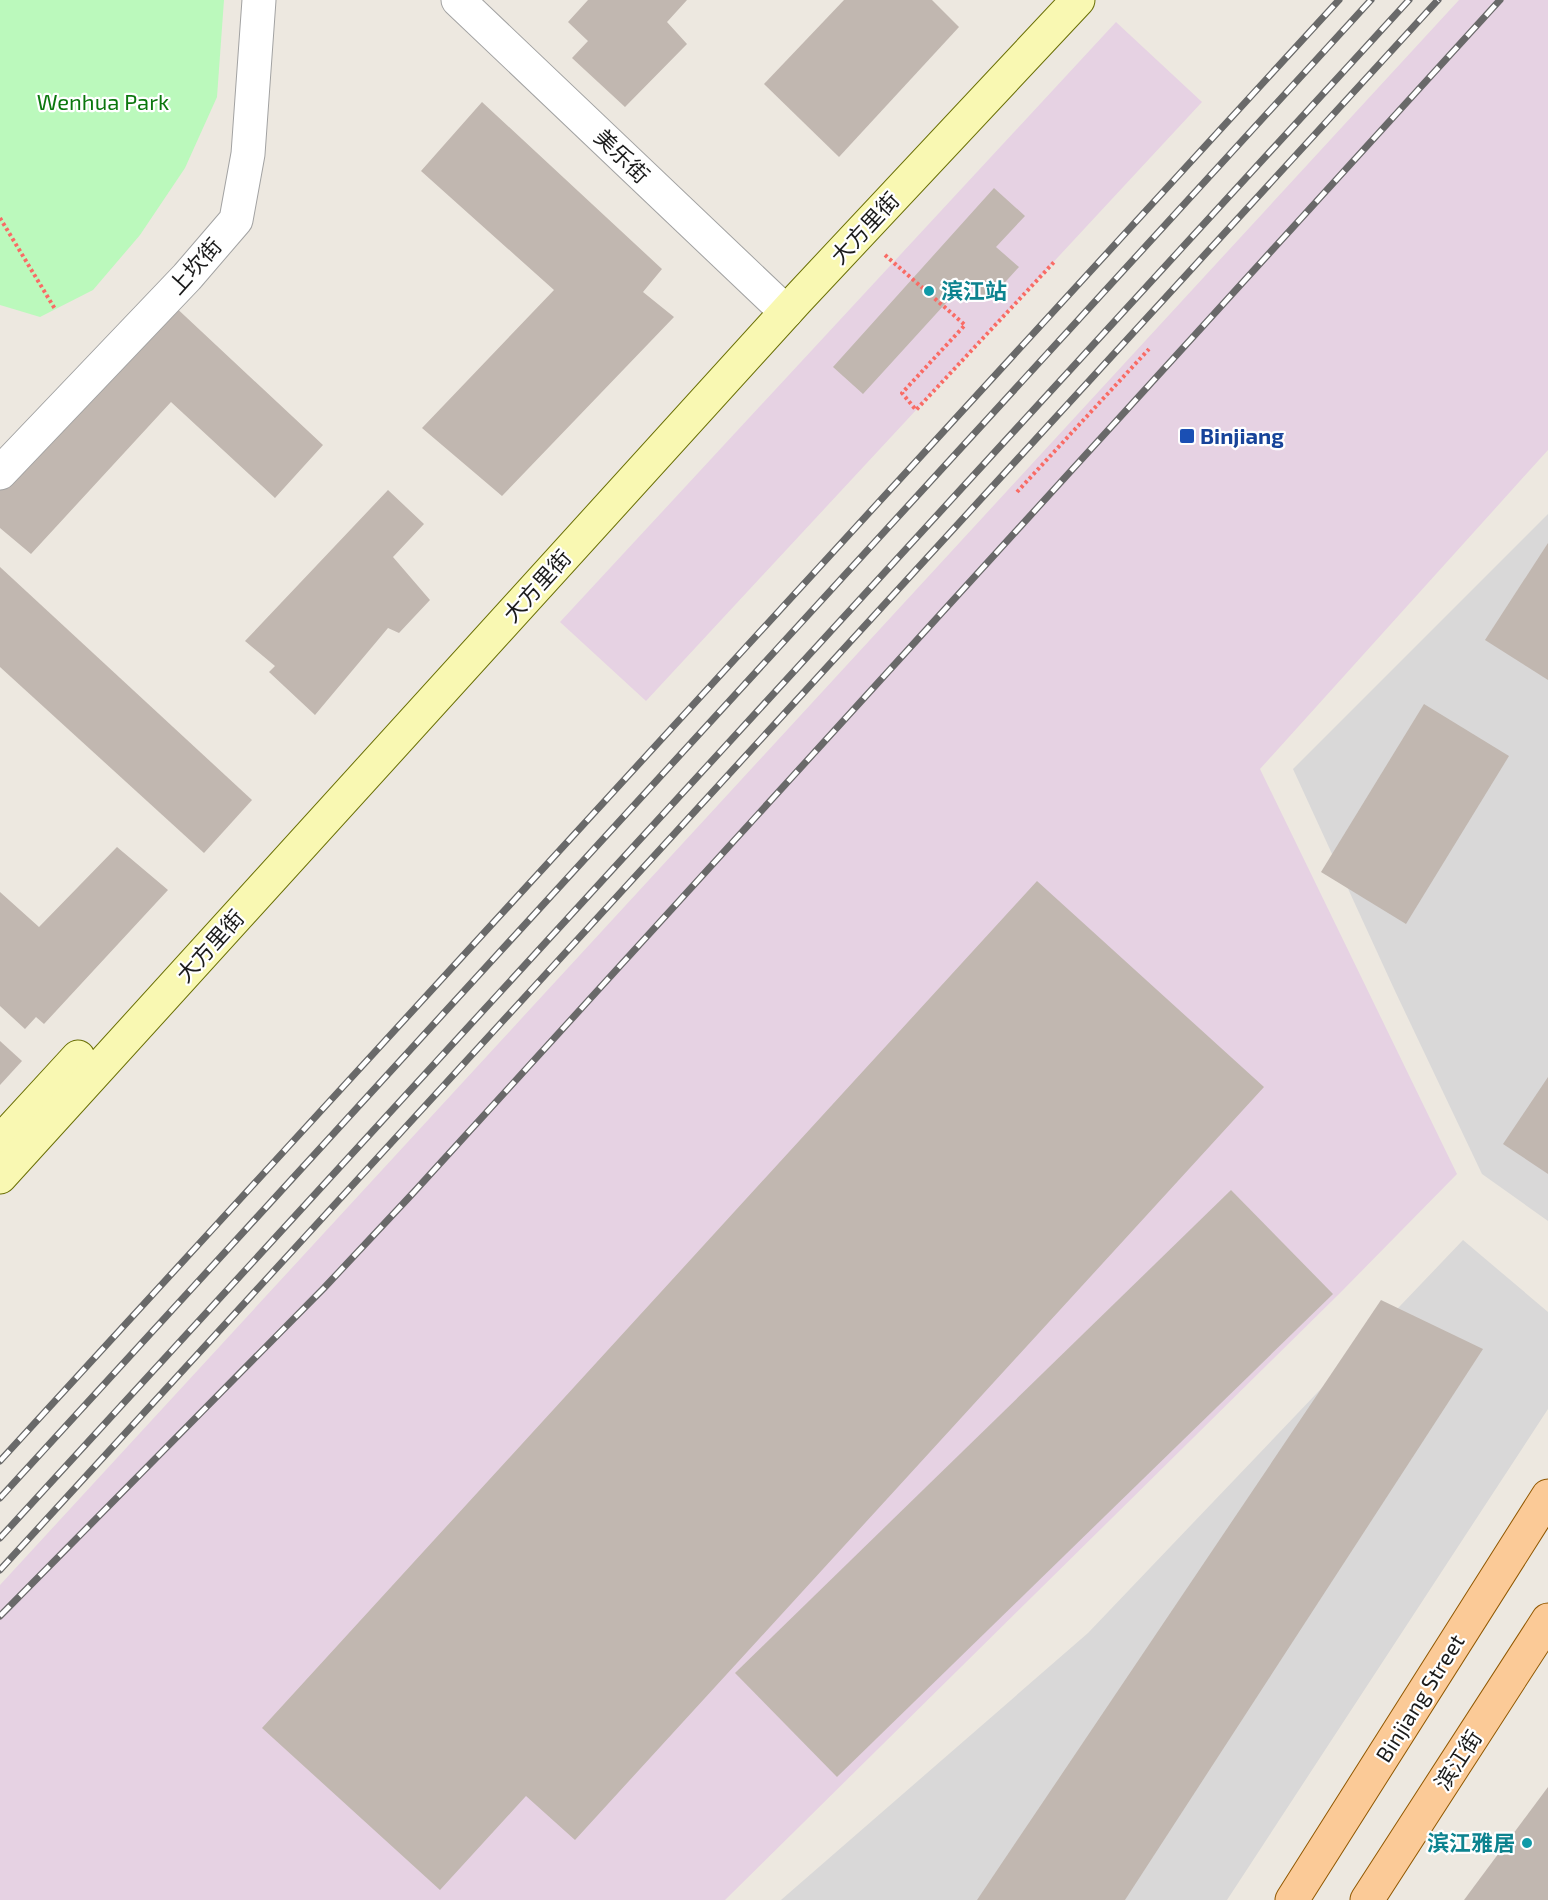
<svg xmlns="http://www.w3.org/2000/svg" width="1548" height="1900" viewBox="0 0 1548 1900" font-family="'Exo 2','Noto Sans SC',sans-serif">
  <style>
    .residential { fill: #d9d8d8 }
    .industrial { fill: #e6d2e3 }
    .park { fill: #bbf9bc }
    .building { fill: #c1b7b0 }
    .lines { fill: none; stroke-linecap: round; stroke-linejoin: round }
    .street-casing { stroke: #a2a2a2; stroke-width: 35 }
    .secondary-casing { stroke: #6a6f05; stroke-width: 35 }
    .primary-casing { stroke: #915801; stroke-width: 35 }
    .path { stroke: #f96b65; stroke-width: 4; stroke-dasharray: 3 3; stroke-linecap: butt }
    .street { stroke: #fff; stroke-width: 33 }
    .secondary { stroke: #f9f8b2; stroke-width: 33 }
    .primary { stroke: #fbca97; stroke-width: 33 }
    .rail-casing { stroke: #696969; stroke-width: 7 }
    .rail { stroke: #fff; stroke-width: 4.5; stroke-dasharray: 14; stroke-linecap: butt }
    .culture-dot { fill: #0f9aa8; stroke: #fff; stroke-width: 2 }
    .transit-dot { fill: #1a4fb4; stroke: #fff; stroke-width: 2 }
    .labels { text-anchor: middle; stroke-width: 4.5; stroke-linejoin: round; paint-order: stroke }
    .park-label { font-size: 22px; fill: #0b770e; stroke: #fff }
    .street-label { font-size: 22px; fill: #1b1b1b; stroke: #fff }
    .culture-label { font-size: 22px; font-weight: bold; fill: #0d838f; stroke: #fff; text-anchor: start }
    .transit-label { font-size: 22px; font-weight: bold; fill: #164399; stroke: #fff; text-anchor: start }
  </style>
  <rect width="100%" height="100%" fill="#ede8e0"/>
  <!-- residential -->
  <g class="residential">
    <polygon points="1548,514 1548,1221 1482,1174 1395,991 1293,769"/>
    <polygon points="1463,1240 1548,1312 1548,1409 1227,1900 781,1900 1088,1633"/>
  </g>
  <!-- industrial -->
  <g class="industrial">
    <polygon points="1459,0 1548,0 1548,450 1260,769 1457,1174 1340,1293 725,1900 0,1900 0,1585"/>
    <polygon points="1116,22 1202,102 646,701 560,622"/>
  </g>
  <!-- park -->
  <polygon class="park" points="0,0 224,0 217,97 185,168 140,235 93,290 40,317 0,305"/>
  <!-- building -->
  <g class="building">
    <polygon points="588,0 687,0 667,22 687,44 625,107 572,58 588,41 568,22"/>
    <polygon points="844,0 932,0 959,27 839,157 764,84"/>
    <polygon points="482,102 662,269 643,292 674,317 502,496 422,428 554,290 421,171"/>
    <polygon points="994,188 1025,216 996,247 1019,267 988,301 966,281 863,394 833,367"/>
    <polygon points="170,302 323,445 275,498 171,402 31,554 0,528 0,486"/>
    <polygon points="388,490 424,524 393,557 430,600 399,633 388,628 315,715 269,672 275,666 245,641"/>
    <polygon points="1548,543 1548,680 1485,640"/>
    <polygon points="0,567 252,800 204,853 0,667"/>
    <polygon points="1424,704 1509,756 1406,924 1321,872"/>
    <polygon points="117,847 168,890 44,1024 36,1017 25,1029 0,1006 0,892 39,927"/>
    <polygon points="1037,881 1264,1087 575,1840 526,1796 440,1890 262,1728"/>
    <polygon points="0,1041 22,1061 0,1085"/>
    <polygon points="1548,1077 1548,1174 1503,1144"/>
    <polygon points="1231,1190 1333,1294 837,1777 735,1673"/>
    <polygon points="1381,1300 1483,1349 1125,1900 977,1900"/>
    <polygon points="1548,1787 1548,1900 1464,1900"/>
  </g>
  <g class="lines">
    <defs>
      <g id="street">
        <polyline points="458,0 786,312"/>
        <polyline points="0,473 187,277 236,220 248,154 259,0"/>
      </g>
      <g id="secondary">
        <polyline points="0,1142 78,1057"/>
        <polyline points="0,1177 797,300 1078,0"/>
      </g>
      <g id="primary">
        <polyline points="1292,1900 1548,1496"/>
        <polyline points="1367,1900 1548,1620"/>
      </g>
    </defs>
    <!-- street casing -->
    <use href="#street" class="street-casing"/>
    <!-- secondary casing -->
    <use href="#secondary" class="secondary-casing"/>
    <!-- primary casing -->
    <use href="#primary" class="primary-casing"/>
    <!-- path -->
    <g class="path">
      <polyline points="0,218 55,309"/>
      <polyline points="885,255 965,325 902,393 916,410 1055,261"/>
      <polyline points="1017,492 1149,349"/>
    </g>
    <!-- street -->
    <use href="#street" class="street"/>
    <!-- secondary -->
    <use href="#secondary" class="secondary"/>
    <!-- primary -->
    <use href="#primary" class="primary"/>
    <defs>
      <g id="rail">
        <polyline points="0,1461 1339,0"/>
        <polyline points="0,1498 1371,0"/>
        <polyline points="0,1538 1409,0"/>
        <polyline points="0,1570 1438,0"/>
        <polyline points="0,1616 324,1288 414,1192 1500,0"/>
      </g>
    </defs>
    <!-- rail casing -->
    <use href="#rail" class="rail-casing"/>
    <!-- rail -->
    <use href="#rail" class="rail"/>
  </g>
  <!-- markers -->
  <g class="culture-dot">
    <circle cx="929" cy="291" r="6"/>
    <circle cx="1527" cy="1843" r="6"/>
  </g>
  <rect class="transit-dot" x="1179" y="428" width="16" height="16" rx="3"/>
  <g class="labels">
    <!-- park labels -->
    <g class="park-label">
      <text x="103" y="110">Wenhua Park</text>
    </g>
    <!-- street labels -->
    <g class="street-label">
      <text transform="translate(622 156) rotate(44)" y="8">美乐街</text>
      <text transform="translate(865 228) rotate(-47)" y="8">大方里街</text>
      <text transform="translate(195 266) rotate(-48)" y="8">上坎街</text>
      <text transform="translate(537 586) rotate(-48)" y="8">大方里街</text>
      <text transform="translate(210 946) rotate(-48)" y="8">大方里街</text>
      <text transform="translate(1420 1698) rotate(-58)" y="8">Binjiang Street</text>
      <text transform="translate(1458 1760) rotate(-57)" y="8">滨江街</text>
    </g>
    <!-- culture labels -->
    <g class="culture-label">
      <text x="941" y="299">滨江站</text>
      <text x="1515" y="1851" text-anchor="end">滨江雅居</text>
    </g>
    <!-- transit labels -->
    <g class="transit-label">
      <text x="1200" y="444">Binjiang</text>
    </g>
  </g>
</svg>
